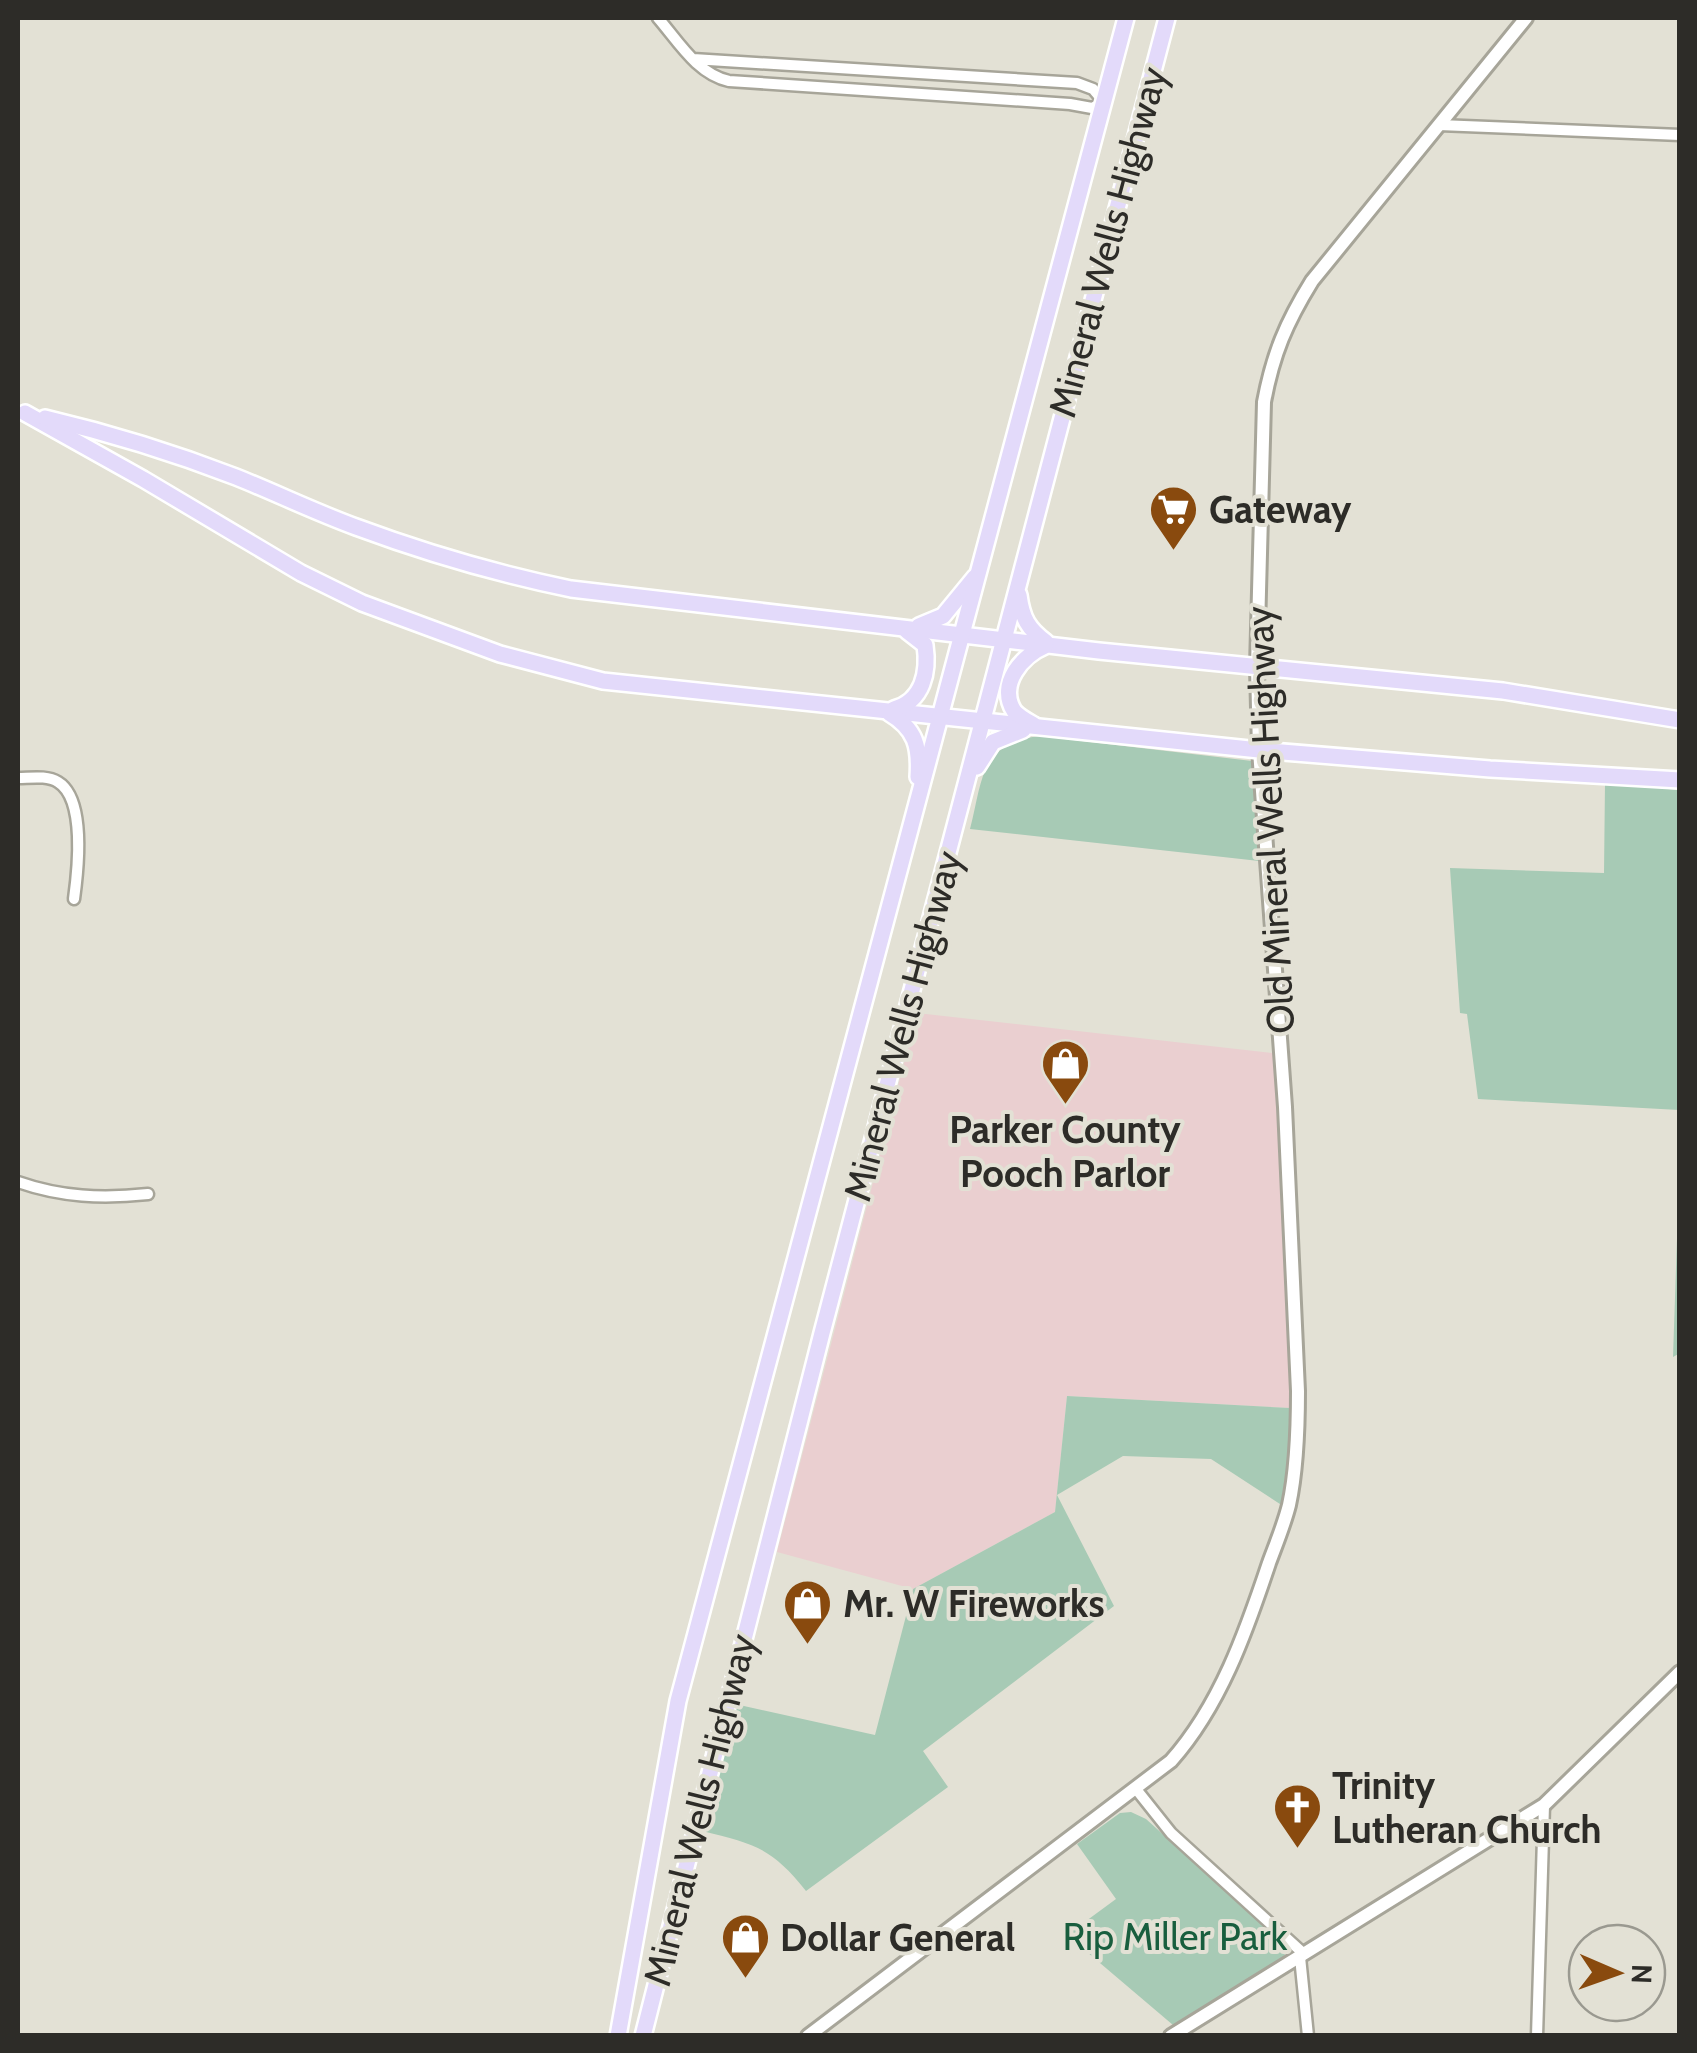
<svg xmlns="http://www.w3.org/2000/svg" width="1697" height="2053" viewBox="0 0 1697 2053" font-family="Cabin,sans-serif">
  <style>
    .industrial { fill: #eacfd0 }
    .green { fill: #a7cab5 }
    .lines { fill: none; stroke-linecap: round; stroke-linejoin: round }
    .minor-casing { stroke: #a7a599; stroke-width: 15 }
    .tertiary-casing { stroke: #a7a599; stroke-width: 18 }
    .primary-casing { stroke: #fff; stroke-width: 20 }
    .minor { stroke: #fff; stroke-width: 10 }
    .tertiary { stroke: #fff; stroke-width: 12 }
    .primary { stroke: #e3dafa; stroke-width: 15 }
    .labels { text-anchor: middle; stroke-width: 8; stroke-linejoin: round; paint-order: stroke }
    .street-label { font-size: 38px; fill: #2d2c28; stroke: #e3e1d5 }
    .poi-label { font-size: 38px; font-weight: bold; fill: #2d2c28; stroke: #e3e1d5; text-anchor: start }
    .park-label { font-size: 38px; fill: #185e3e; stroke: #e3e1d5 }
  </style>
  <rect width="100%" height="100%" fill="#e3e1d5"/>
  <!-- industrial -->
  <polygon class="industrial" points="917,1013 1273,1053 1287,1269 1290,1408 1067,1396 1055,1512 913,1589 777,1552"/>
  <!-- green -->
  <g class="green">
    <path d="M1039,736L1252,761L1256,768L1259,861L970,829C983,779 979,744 1039,736Z"/>
    <polygon points="1605,783 1679,790 1679,1110 1478,1099 1467,1014 1460,1013 1450,868 1604,873"/>
    <polygon points="1679,1179 1680,1353 1673,1357"/>
    <path d="M1067,1396L1290,1408V1446L1283,1506L1211,1459L1123,1456L1057,1495L1114,1606L923,1751L948,1787L806,1891C771,1847 754,1844 702,1831L735,1704L875,1735L913,1589L1055,1512Z"/>
    <polygon points="1131,1812 1146,1819 1279,1939 1287,1951 1283,1957 1173,2025 1067,1935 1116,1899 1077,1844 1120,1813"/>
  </g>
  <g class="lines">
    <defs>
      <g id="minor">
        <path d="M658,18C678,41 697,74 729,81L1070,104L1092,108L1104,102L1093,89L1077,83L693,59"/>
        <polyline points="1439,125 1680,135"/>
        <path d="M18,778C30,778 47,775 58,782C86,799 78,870 74,899"/>
        <path d="M18,1182C61,1197 102,1199 148,1194"/>
        <polyline points="1136,1789 1171,1833 1304,1954"/>
        <polyline points="1300,1957 1308,2036"/>
        <polyline points="1537,2036 1544,1805"/>
      </g>
      <g id="tertiary">
        <path d="M808,2036L1171,1761C1220,1706 1246,1632 1269,1563C1276,1544 1284,1525 1289,1505C1297,1468 1298,1428 1298,1391L1285,1107L1259,750L1257,667L1264,402C1273,354 1286,323 1312,281L1526,18"/>
        <polyline points="1171,2036 1544,1805 1680,1672"/>
      </g>
      <g id="primary">
        <polyline points="25,413 143,479 301,573 362,603 500,654 603,681 1259,750 1490,769 1680,780"/>
        <path d="M45,418C109,433 174,453 236,477C276,493 315,512 356,527C426,553 498,574 571,589L1099,651L1503,691L1680,720"/>
        <path d="M1019,595C1022,618 1028,629 1046,642"/>
        <polyline points="919,626 943,616 975,577"/>
        <path d="M894,709C923,701 929,672 925,645L907,631"/>
        <path d="M889,713C916,729 920,747 918,777"/>
        <path d="M1034,725C1027,721 1019,717 1014,711C997,684 1023,655 1045,646"/>
        <polyline points="977,767 993,742 1023,730"/>
        <polyline points="618,2036 678,1701 1126,18"/>
        <polyline points="643,2036 822,1333 1167,18"/>
      </g>
    </defs>
    <!-- minor casing -->
    <use href="#minor" class="minor-casing"/>
    <!-- tertiary casing -->
    <use href="#tertiary" class="tertiary-casing"/>
    <!-- primary casing -->
    <use href="#primary" class="primary-casing"/>
    <!-- minor -->
    <use href="#minor" class="minor"/>
    <!-- tertiary -->
    <use href="#tertiary" class="tertiary"/>
    <!-- primary -->
    <use href="#primary" class="primary"/>
  </g>
  <!-- icons -->
  <defs>
    <symbol id="supermarket-pin" viewBox="-11 -11 22 30"><path d="M0 17L-7.5 6A9.5 9.5 0 1 1 7.5 6Z" fill="#894a0e" stroke="#e3e1d5"/><path d="M-6-5.5h2.5l.6 2H6L4.5 2H-2.5L-4.4-4H-6ZM-1.5 3.2a1.3 1.3 0 1 0 .1 0ZM3 3.2a1.3 1.3 0 1 0 .1 0Z" fill="#fff"/></symbol>
    <symbol id="shop-pin" viewBox="-11 -11 22 30"><path d="M0 17L-7.5 6A9.5 9.5 0 1 1 7.5 6Z" fill="#894a0e" stroke="#e3e1d5"/><path d="M-5-2.5h2.3a2.7 3.5 0 0 1 5.4 0H5L5.5 6h-11ZM-1.5-2.5h3a1.5 2.3 0 0 0-3 0Z" fill="#fff"/></symbol>
    <symbol id="church-pin" viewBox="-11 -11 22 30"><path d="M0 17L-7.5 6A9.5 9.5 0 1 1 7.5 6Z" fill="#894a0e" stroke="#e3e1d5"/><path d="M-1.2-6h2.4v3.5h3.3v2.4h-3.3V6h-2.4V-.1h-3.3v-2.4h3.3Z" fill="#fff"/></symbol>
  </defs>
  <g fill-rule="evenodd">
    <use href="#supermarket-pin" x="1146" y="482" width="55" height="75"/>
    <use href="#shop-pin" x="1038" y="1036" width="55" height="75"/>
    <use href="#shop-pin" x="780" y="1576" width="55" height="75"/>
    <use href="#church-pin" x="1270" y="1780" width="55" height="75"/>
    <use href="#shop-pin" x="718" y="1910" width="55" height="75"/>
  </g>
  <g class="labels">
    <!-- street labels -->
    <g class="street-label">
      <text transform="translate(1108 242) rotate(-75)" y="13">Mineral Wells Highway</text>
      <text transform="translate(1270 820) rotate(-93)" y="13">Old Mineral Wells Highway</text>
      <text transform="translate(903 1026) rotate(-75)" y="13">Mineral Wells Highway</text>
      <text transform="translate(700 1810) rotate(-76)" y="13">Mineral Wells Highway</text>
    </g>
    <!-- poi labels -->
    <g class="poi-label">
      <text x="1209" y="523">Gateway</text>
      <text x="1065" y="1143" text-anchor="middle">Parker County<tspan x="1065" dy="44">Pooch Parlor</tspan></text>
      <text x="843" y="1617">Mr. W Fireworks</text>
      <text x="1332" y="1799">Trinity<tspan x="1332" dy="44">Lutheran Church</tspan></text>
      <text x="780" y="1951">Dollar General</text>
    </g>
    <!-- park labels -->
    <g class="park-label">
      <text x="1175" y="1950">Rip Miller Park</text>
    </g>
  </g>
  <!-- border -->
  <rect width="1697" height="2053" fill="none" stroke="#2d2c28" stroke-width="40"/>
  <!-- north arrow -->
  <g transform="translate(1617 1973) rotate(92)"><circle r="48" fill="#e3e1d5" stroke="#9a9990" stroke-width="2.5"/>
  <path d="M0-8L18 38L0 25L-18 38Z" fill="#894a0e"/>
  <text y="-15" font-size="28" font-weight="bold" text-anchor="middle" fill="#2d2c28">N</text>
  </g>
</svg>
